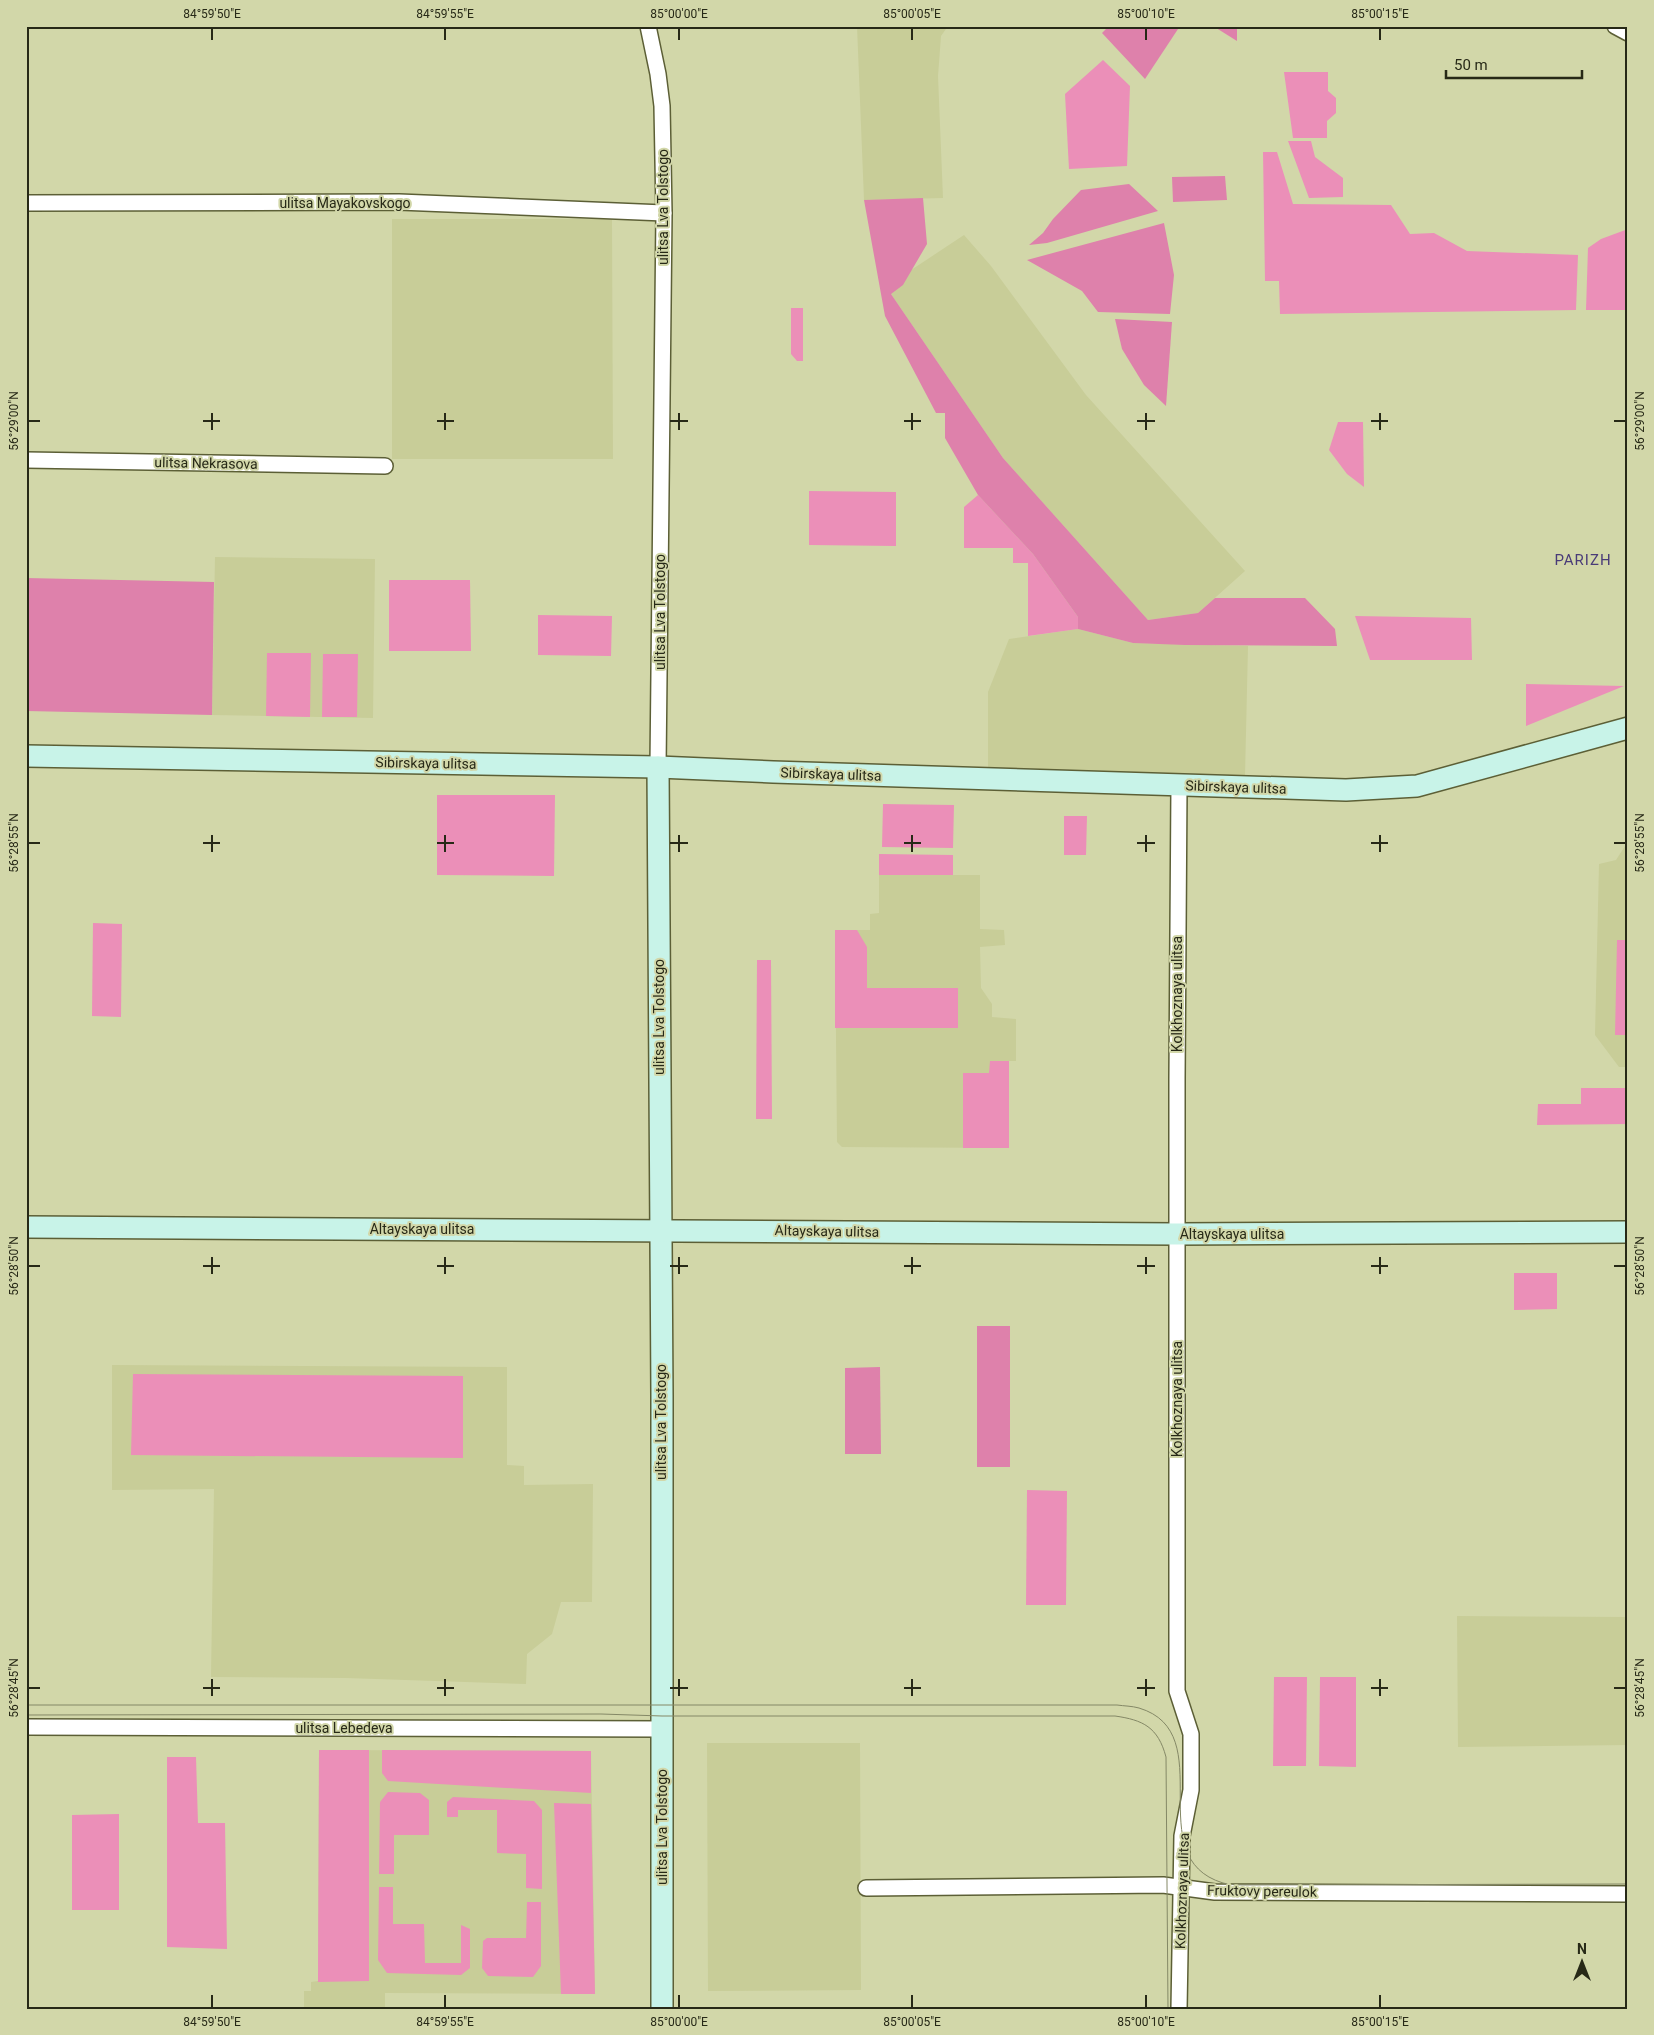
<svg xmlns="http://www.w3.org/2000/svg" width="1654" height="2035" viewBox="0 0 1654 2035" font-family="Roboto,sans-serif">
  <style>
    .built { fill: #c8cd98 }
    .green { fill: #eb8fb8 }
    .forest { fill: #de81ab }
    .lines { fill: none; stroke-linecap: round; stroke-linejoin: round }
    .street-casing { stroke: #5c5f36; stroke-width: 18 }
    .secondary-casing { stroke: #5c5f36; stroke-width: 24 }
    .street { stroke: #fff; stroke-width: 15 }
    .secondary { stroke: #c8f3e8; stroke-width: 21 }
    .tram { stroke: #848866; stroke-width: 1 }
    .ticks { fill: none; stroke: #272917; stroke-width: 2 }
    .labels { text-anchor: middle; stroke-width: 4; stroke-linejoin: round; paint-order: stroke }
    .street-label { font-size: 14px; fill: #272917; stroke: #d2d7a9 }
    .neighbourhood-label { font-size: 15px; letter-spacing: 1px; fill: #493b78; stroke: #d2d7a9 }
    .neatline { fill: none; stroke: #272917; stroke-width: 2 }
    .ticks-label { font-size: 12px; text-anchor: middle; fill: #272917 }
  </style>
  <rect width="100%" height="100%" fill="#d2d7a9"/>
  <!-- built -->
  <g class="built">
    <polygon points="857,26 948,26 941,36 938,76 943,198 864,200"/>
    <polygon points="392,219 612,219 613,459 392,459"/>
    <polygon points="964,235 991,266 1086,395 1245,571 1198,613 1148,620 1003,458 891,294 887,286"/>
    <polygon points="215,557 375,559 373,718 212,715"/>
    <polygon points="1078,629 1133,643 1248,646 1245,776 988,769 988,692 1009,639"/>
    <polygon points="1627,843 1628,843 1628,1067 1619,1067 1595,1035 1599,864 1616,860"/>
    <polygon points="879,875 980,875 980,929 1004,930 1005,945 980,947 981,988 992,1004 992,1017 1016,1019 1016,1061 1009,1061 1009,1148 842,1147 837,1142 835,930 870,930 870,914 879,913"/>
    <polygon points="112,1365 507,1367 507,1465 524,1466 524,1485 593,1484 592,1602 561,1602 552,1634 527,1654 526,1684 346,1678 211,1677 214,1489 112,1490"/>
    <polygon points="1457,1616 1628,1617 1628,1745 1458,1747"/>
    <polygon points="707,1743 860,1743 861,1990 708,1991"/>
    <polygon points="319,1750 591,1751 595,1994 385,1993 385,2009 304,2009 304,1991 311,1991 311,1982 318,1981"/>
  </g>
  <!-- green -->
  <g class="green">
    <polygon points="1103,60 1130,86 1127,166 1069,169 1065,94"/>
    <polygon points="1284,72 1328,72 1328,91 1336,98 1336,113 1327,121 1327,138 1293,138"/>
    <polygon points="1288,141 1311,141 1315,157 1343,178 1343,197 1309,198"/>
    <polygon points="1263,152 1277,152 1293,204 1391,205 1410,234 1434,233 1467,251 1578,255 1576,310 1280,314 1279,281 1265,281"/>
    <polygon points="1628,229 1628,310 1586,310 1588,248 1601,239"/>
    <polygon points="791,308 803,308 803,361 797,361 791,354"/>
    <polygon points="1338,422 1363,422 1364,487 1347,474 1329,450"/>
    <polygon points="809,491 896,492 896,546 809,545"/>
    <polygon points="978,495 1033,554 1078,617 1078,629 1028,636 1028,563 1013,563 1013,548 964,548 964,507"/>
    <polygon points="389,580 470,580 471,651 389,651"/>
    <polygon points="538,615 612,616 611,656 538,655"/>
    <polygon points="1355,616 1471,618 1472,660 1370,660"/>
    <polygon points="267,653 311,653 310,717 266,716"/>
    <polygon points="323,654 358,654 357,717 322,717"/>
    <polygon points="1526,684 1624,686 1526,726"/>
    <polygon points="437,795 555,795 554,876 437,875"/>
    <polygon points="883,804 954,805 953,848 882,847"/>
    <polygon points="1064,816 1087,816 1086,855 1064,855"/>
    <polygon points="879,854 953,855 953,875 879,875"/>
    <polygon points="93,923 122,924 121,1017 92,1016"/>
    <polygon points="835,930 857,930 867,947 867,988 958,988 958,1028 835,1028"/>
    <polygon points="1617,940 1628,940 1628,1035 1615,1035"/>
    <polygon points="757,960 771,960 772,1119 756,1119"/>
    <polygon points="990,1061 1009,1061 1009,1148 963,1148 963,1073 989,1073"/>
    <polygon points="1581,1088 1628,1088 1628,1124 1537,1125 1538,1104 1581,1104"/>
    <polygon points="1514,1273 1557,1273 1557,1309 1514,1310"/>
    <polygon points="133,1374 463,1376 463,1458 131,1455"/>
    <polygon points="1027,1490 1067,1491 1066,1605 1026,1605"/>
    <polygon points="1274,1677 1307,1677 1306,1766 1273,1766"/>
    <polygon points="1320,1677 1356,1677 1356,1767 1319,1766"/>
    <polygon points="319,1750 369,1750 369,1981 318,1982"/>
    <polygon points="382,1750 591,1751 591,1793 388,1781 382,1773"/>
    <polygon points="167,1757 196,1757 198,1823 225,1823 227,1949 167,1947"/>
    <polygon points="388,1792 420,1793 429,1800 429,1835 394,1835 394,1874 379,1874 380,1802"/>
    <polygon points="453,1797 534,1801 542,1810 542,1889 526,1888 526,1854 497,1853 497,1810 458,1810 458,1817 447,1817 447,1802"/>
    <polygon points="554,1803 591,1804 595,1994 561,1994"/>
    <polygon points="119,1814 119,1910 72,1910 72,1815"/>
    <polygon points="379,1887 393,1887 393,1924 424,1924 425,1963 461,1963 461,1925 470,1929 470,1968 461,1975 387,1973 378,1960"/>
    <polygon points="527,1902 541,1902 541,1966 533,1977 488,1976 482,1968 483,1941 487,1938 526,1938"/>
  </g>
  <!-- forest -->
  <g class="forest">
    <polygon points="1109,26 1180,26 1145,79 1102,33"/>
    <polygon points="1213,26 1237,26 1237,41"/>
    <polygon points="1225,176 1227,200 1173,202 1172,177"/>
    <polygon points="1129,184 1158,211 1047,243 1029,245 1043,233 1053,219 1081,190"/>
    <polygon points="923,198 927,244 903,285 891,294 1003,458 1148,620 1198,613 1215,598 1305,598 1335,629 1337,646 1185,645 1133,643 1078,629 1078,617 1033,554 978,495 945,438 945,413 936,413 885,316 864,200"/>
    <polygon points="1164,223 1174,275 1170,314 1098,312 1082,291 1027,260"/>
    <polygon points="1115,319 1172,322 1166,406 1144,385 1122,349"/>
    <polygon points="26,578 214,582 212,715 26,711"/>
    <rect x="977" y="1326" width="33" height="141"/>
    <polygon points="880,1367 881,1454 845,1454 845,1368"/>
  </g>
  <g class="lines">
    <defs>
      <g id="street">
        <polyline points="648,26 658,74 662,106 664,213 658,767"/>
        <polyline points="1615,26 1628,33"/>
        <polyline points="26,203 399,202 664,213"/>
        <polyline points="26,460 385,466"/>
        <polyline points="26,1727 662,1729"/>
        <polyline points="866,1888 1163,1885 1215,1892 1628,1894"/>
        <polyline points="1179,2009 1182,1836 1191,1790 1191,1734 1177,1691 1177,1078 1179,786"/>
      </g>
      <g id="secondary">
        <polyline points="26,756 658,767 773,772 1346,790 1417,786 1628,728"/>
        <polyline points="658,767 662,1395 662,2009"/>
        <polyline points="26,1227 1177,1234 1628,1232"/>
      </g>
    </defs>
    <!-- street casing -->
    <use href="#street" class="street-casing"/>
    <!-- secondary casing -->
    <use href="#secondary" class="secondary-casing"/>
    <!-- street -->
    <use href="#street" class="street"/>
    <!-- secondary -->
    <use href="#secondary" class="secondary"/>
    <!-- tram -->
    <g class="tram">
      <path d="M26,1705H1117C1124,1706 1132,1706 1139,1708C1222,1733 1138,1857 1223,1883C1230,1885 1239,1885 1246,1885L1628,1884"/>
      <path d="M26,1715L601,1714L662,1716H1115C1143,1720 1158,1727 1166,1757L1168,2009"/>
    </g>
  </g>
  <!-- ticks -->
  <path class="ticks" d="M212,28V40M445,28V40M679,28V40M912,28V40M1146,28V40M1380,28V40M212,413V430M445,413V430M679,413V430M912,413V430M1146,413V430M1380,413V430M28,421H40M203,421H220M437,421H454M670,421H688M904,421H921M1137,421H1155M1371,421H1388M1614,421H1626M212,835V852M445,835V852M679,835V852M912,835V852M1146,835V852M1380,835V852M28,843H40M203,843H220M437,843H454M670,843H688M904,843H921M1137,843H1155M1371,843H1388M1614,843H1626M212,1257V1274M445,1257V1274M679,1257V1274M912,1257V1274M1146,1257V1274M1380,1257V1274M28,1266H40M203,1266H220M437,1266H454M670,1266H688M904,1266H921M1137,1266H1155M1371,1266H1388M1614,1266H1626M212,1679V1696M445,1679V1696M679,1679V1696M912,1679V1696M1146,1679V1696M1380,1679V1696M28,1688H40M203,1688H220M437,1688H454M670,1688H688M904,1688H921M1137,1688H1155M1371,1688H1388M1614,1688H1626M212,1995V2008M445,1995V2008M679,1995V2008M912,1995V2008M1146,1995V2008M1380,1995V2008"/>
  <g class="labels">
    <!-- street labels -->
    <g class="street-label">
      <text x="345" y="208">ulitsa Mayakovskogo</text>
      <text transform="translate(663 207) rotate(-90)" y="5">ulitsa Lva Tolstogo</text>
      <text transform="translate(206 463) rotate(1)" y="5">ulitsa Nekrasova</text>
      <text transform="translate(660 612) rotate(-90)" y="5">ulitsa Lva Tolstogo</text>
      <text transform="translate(426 763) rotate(1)" y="5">Sibirskaya ulitsa</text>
      <text transform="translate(831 774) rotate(2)" y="5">Sibirskaya ulitsa</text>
      <text transform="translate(1236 787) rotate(2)" y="5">Sibirskaya ulitsa</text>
      <text transform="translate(1177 994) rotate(-90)" y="5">Kolkhoznaya ulitsa</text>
      <text transform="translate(659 1017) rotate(-90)" y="5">ulitsa Lva Tolstogo</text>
      <text x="422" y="1234">Altayskaya ulitsa</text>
      <text transform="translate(827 1231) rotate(1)" y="5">Altayskaya ulitsa</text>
      <text x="1232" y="1239">Altayskaya ulitsa</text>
      <text transform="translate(1177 1399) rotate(-90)" y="5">Kolkhoznaya ulitsa</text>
      <text transform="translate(661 1422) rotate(-90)" y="5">ulitsa Lva Tolstogo</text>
      <text x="344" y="1733">ulitsa Lebedeva</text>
      <text transform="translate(662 1827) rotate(-90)" y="5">ulitsa Lva Tolstogo</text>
      <text transform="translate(1182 1891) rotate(-88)" y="5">Kolkhoznaya ulitsa</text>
      <text transform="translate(1262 1891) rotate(1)" y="5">Fruktovy pereulok</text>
    </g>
    <!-- neighbourhood labels -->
    <g class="neighbourhood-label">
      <text x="1583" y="565">PARIZH</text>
    </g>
  </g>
  <!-- border -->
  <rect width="1654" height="2035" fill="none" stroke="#d2d7a9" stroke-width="55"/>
  <!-- north arrow -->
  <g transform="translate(1582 1962)" stroke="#d2d7a9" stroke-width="4" paint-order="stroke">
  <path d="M0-4L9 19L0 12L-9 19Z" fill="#272917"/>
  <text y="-8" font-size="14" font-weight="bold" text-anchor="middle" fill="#272917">N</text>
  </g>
  <!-- scale -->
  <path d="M1446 70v8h136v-8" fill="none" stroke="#272917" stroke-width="2.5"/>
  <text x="1454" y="70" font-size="15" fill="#272917" stroke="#d2d7a9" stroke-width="4" paint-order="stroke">50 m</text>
  <rect x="28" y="28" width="1598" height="1980" class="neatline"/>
  <g class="ticks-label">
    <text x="212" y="18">84°59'50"E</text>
    <text x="445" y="18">84°59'55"E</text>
    <text x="679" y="18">85°00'00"E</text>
    <text x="912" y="18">85°00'05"E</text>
    <text x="1146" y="18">85°00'10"E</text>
    <text x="1380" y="18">85°00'15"E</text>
    <text transform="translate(14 421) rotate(-90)" y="4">56°29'00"N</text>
    <text transform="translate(1640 421) rotate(-90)" y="4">56°29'00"N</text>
    <text transform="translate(14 843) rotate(-90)" y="4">56°28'55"N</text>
    <text transform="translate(1640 843) rotate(-90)" y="4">56°28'55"N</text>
    <text transform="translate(14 1266) rotate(-90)" y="4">56°28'50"N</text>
    <text transform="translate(1640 1266) rotate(-90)" y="4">56°28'50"N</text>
    <text transform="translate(14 1688) rotate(-90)" y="4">56°28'45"N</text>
    <text transform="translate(1640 1688) rotate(-90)" y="4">56°28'45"N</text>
    <text x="212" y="2026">84°59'50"E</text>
    <text x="445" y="2026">84°59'55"E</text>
    <text x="679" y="2026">85°00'00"E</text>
    <text x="912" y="2026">85°00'05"E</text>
    <text x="1146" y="2026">85°00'10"E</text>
    <text x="1380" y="2026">85°00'15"E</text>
  </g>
</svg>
